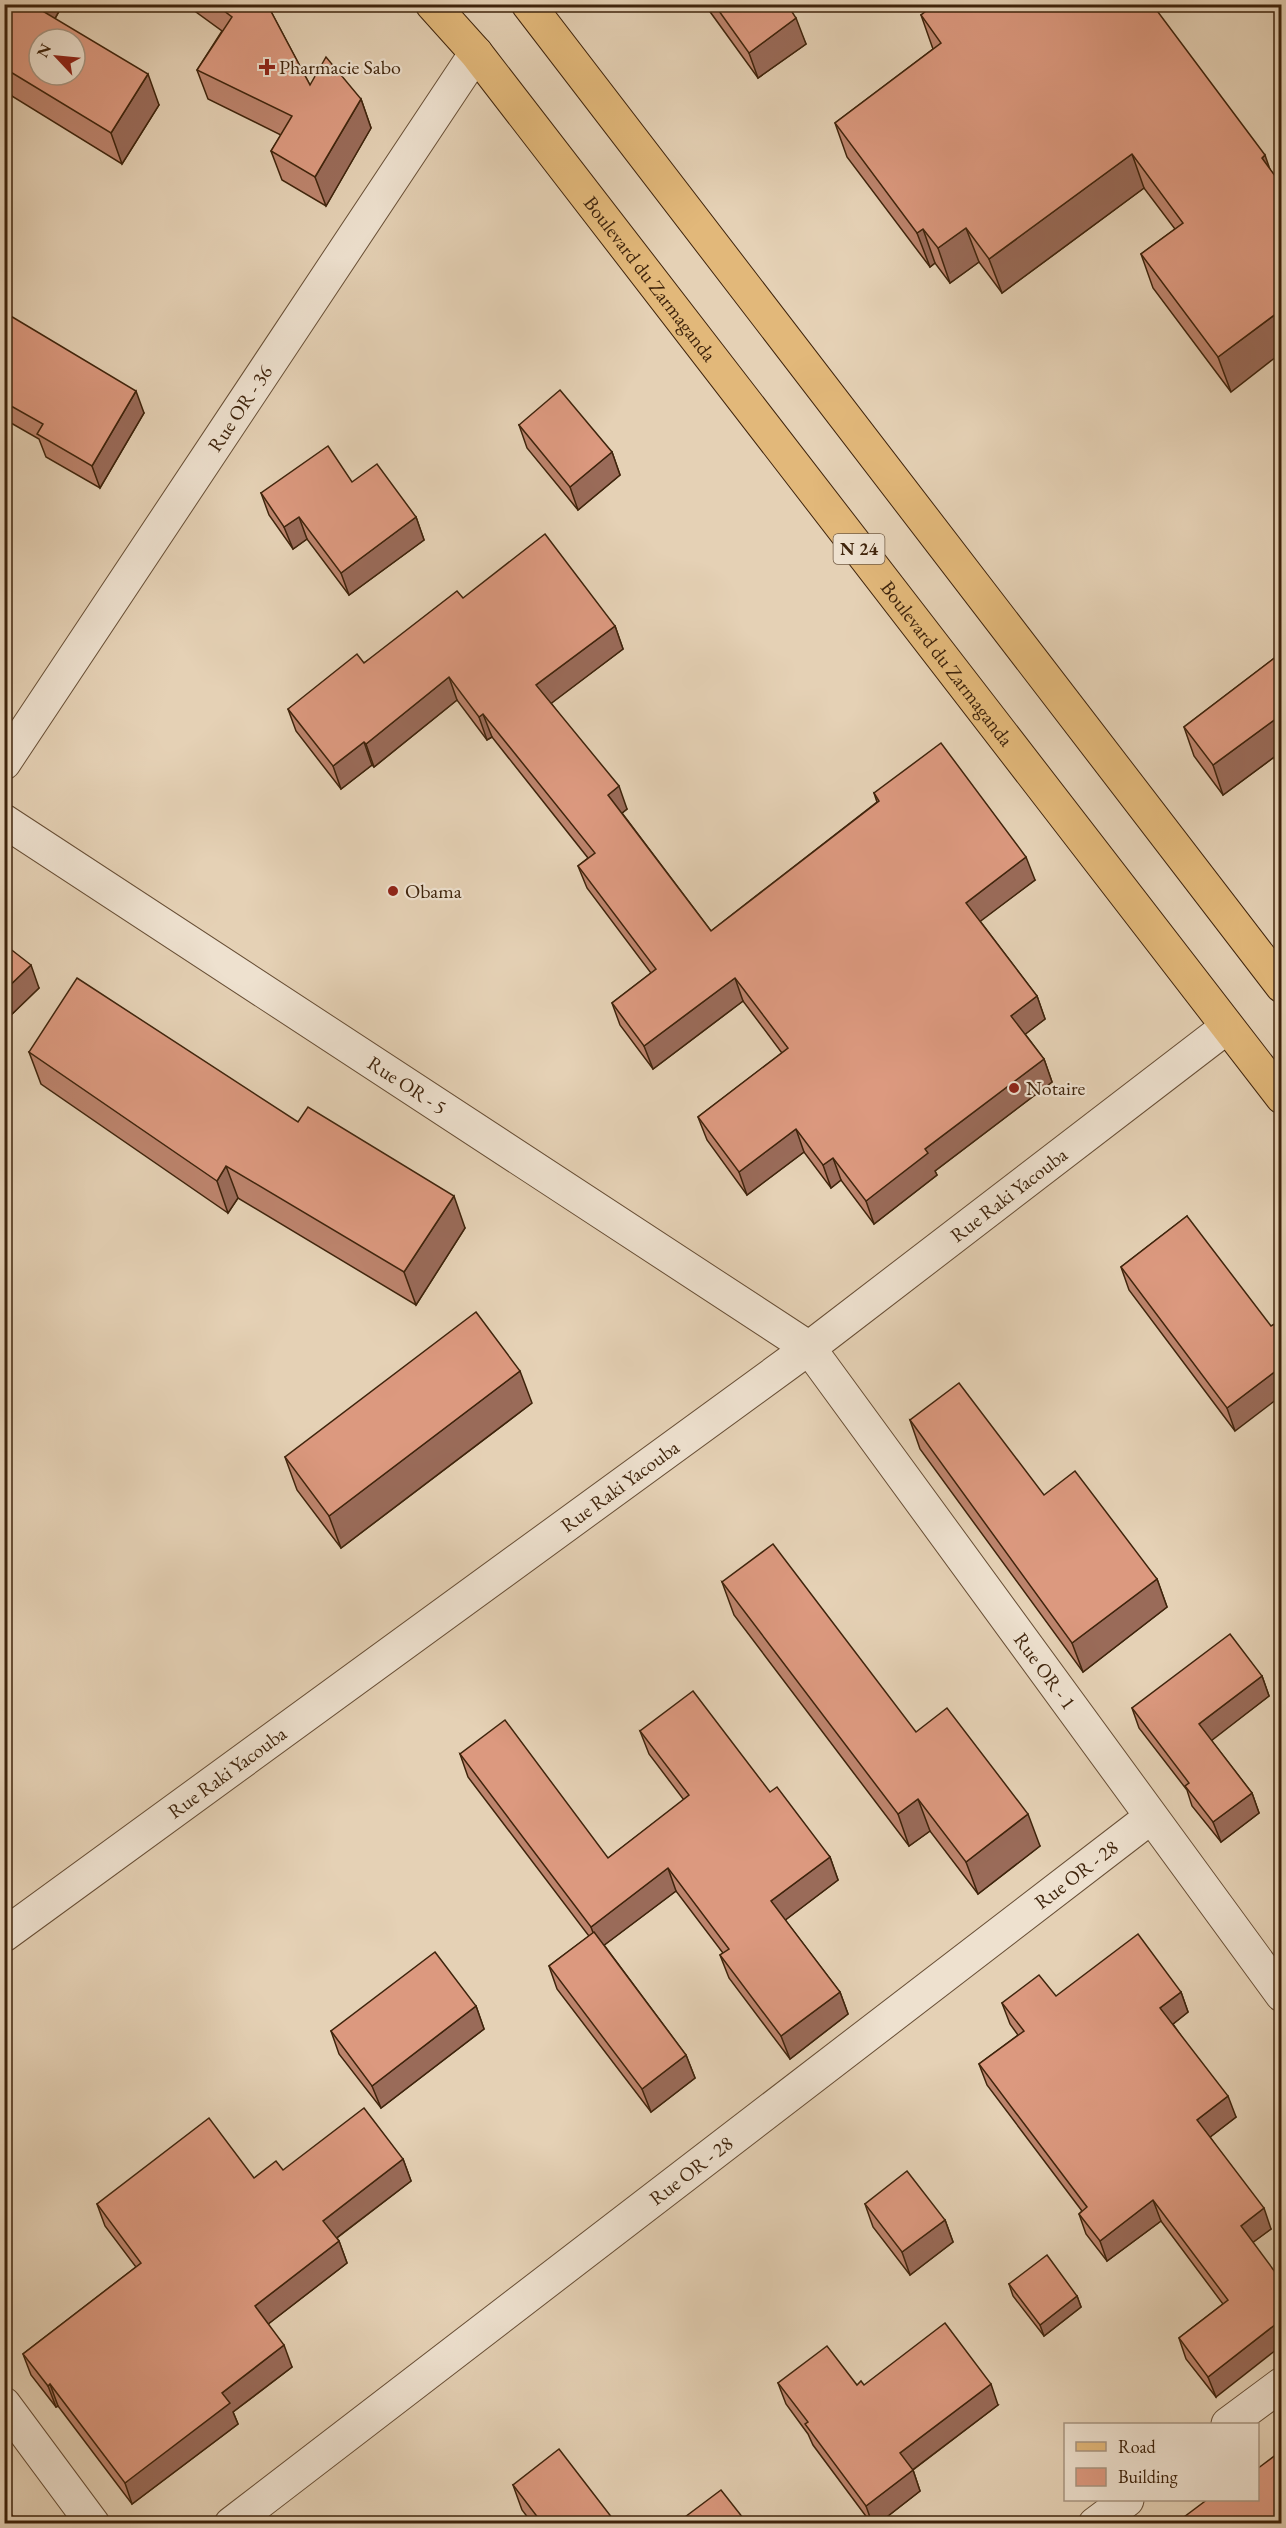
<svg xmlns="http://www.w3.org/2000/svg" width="1286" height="2528" viewBox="0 0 1286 2528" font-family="'EB Garamond',serif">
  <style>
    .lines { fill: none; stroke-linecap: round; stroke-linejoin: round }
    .minor-casing { stroke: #684f36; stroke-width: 35 }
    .primary-casing { stroke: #3f240c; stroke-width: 35 }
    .minor { stroke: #eee1cf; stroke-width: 33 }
    .primary { stroke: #e2b87a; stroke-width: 33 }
    .wall { fill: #bd846d; stroke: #3f240c; stroke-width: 1.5 }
    .shaded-wall { fill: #9a6b59; stroke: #3f240c; stroke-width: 1.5 }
    .building { fill: #dc997f; stroke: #3f240c; stroke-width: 1.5; fill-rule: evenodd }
    .poi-dot { fill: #8f2418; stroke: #eee1cf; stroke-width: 2 }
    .labels { text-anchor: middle; stroke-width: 4.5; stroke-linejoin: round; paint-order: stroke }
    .shield { fill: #eee1cf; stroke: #745d46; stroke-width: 1.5 }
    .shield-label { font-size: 18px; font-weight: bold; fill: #3f240c }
    .poi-label { font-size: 20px; fill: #3f240c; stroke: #eee1cf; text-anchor: start }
    .street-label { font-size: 20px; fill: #3f240c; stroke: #eee1cf }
  </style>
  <rect width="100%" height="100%" fill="#e5d1b5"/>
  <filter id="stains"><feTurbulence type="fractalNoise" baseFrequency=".00333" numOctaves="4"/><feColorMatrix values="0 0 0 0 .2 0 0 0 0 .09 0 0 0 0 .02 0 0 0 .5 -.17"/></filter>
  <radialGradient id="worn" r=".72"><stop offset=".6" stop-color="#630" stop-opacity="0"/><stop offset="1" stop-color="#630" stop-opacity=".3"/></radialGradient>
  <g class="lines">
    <defs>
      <g id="minor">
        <path id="s1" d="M4,763L476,53"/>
        <path id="s2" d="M4,821L809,1348L1282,1995"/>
        <path id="s3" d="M4,1935L809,1348L1227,1027"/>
        <polyline points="4,2404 93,2524"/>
        <polyline points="1228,2424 1282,2384"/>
        <path id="s4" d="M231,2524L1151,1817"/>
        <polyline points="1095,2524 1127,2500"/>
      </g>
      <g id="primary">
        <path id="s5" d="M432,4L476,53L1282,1097"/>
        <polyline points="528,4 1282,986"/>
      </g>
    </defs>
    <!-- minor casing -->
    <use href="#minor" class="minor-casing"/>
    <!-- primary casing -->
    <use href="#primary" class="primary-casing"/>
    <!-- minor -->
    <use href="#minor" class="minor"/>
    <!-- primary -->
    <use href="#primary" class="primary"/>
  </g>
  <!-- wall -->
  <g class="wall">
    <polygon points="4,4 63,4 55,19 159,105 122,164 12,96 4,109"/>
    <polygon points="185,4 267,4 310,85 361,99 371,128 326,206 282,180 271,151 281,135 208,99 197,70 222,31"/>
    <polygon points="701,4 787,4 806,44 758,78 708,9 705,10"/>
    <polygon points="1152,4 1231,392 1153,288 1141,254 1175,229 1144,188 1002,293 979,262 950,283 935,263 930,267 847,157 835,123 933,49 921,15"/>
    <polygon points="4,312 144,413 100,488 46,457 39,439 4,419"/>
    <polygon points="519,425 612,452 620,475 578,510 527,448"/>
    <polygon points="352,482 416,517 424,540 349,595 307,539 293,549 269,515 261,493"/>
    <polygon points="463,598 615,626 623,649 551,703 627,809 622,813 711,931 877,802 874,793 1035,880 980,921 1037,996 1045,1019 1025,1034 1044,1059 1052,1082 935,1171 937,1175 874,1224 841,1180 831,1188 804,1152 747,1195 707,1140 698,1117 782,1053 743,1001 653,1069 620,1025 612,1003 651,973 587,888 578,866 588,858 492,737 487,740 457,700 374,767 372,765 341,789 296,731 288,709 364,663"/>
    <polygon points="1281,653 1281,752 1223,795 1194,756 1184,727"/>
    <polygon points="4,944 39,988 10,1016 4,1013"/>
    <polygon points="29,1052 298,1122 465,1228 416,1305 238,1198 228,1213 41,1084"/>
    <polygon points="1187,1216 1235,1431 1129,1290 1121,1267"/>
    <polygon points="532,1403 341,1548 297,1490 285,1457"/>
    <polygon points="910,1420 1044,1495 1157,1579 1167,1607 1083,1672 920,1449"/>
    <polygon points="722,1582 916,1732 1040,1846 978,1894 930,1831 909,1846 734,1615"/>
    <polygon points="1262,1676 1269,1696 1211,1740 1252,1793 1259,1813 1221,1842 1192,1806 1187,1790 1139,1728 1132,1708"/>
    <polygon points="640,1731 770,1792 830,1857 838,1880 785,1920 840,1992 848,2014 790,2059 729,1978 720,1955 723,1953 676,1891 604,1945 686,2055 695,2078 651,2112 557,1989 549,1966 589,1936 468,1777 460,1754 608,1858 684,1800 649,1754"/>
    <polygon points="1181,1992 1188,2012 1173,2024 1236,2117 1210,2137 1271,2229 1253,2242 1216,2397 1186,2359 1179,2338 1223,2304 1161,2221 1107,2261 1086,2234 1079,2214 1082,2211 987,2085 979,2064 1018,2035 1010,2024 1002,2003 1056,1996"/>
    <polygon points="476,2006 484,2029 381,2108 339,2054 331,2031"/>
    <polygon points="403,2159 411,2181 337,2238 339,2241 347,2263 268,2324 292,2367 233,2412 238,2424 132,2504 58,2406 56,2407 31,2375 23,2354 136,2267 105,2226 97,2204 254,2178 283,2170"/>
    <polygon points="865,2204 945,2220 953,2242 910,2275 873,2227"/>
    <polygon points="1009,2284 1077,2296 1081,2307 1044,2336 1013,2296"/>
    <polygon points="778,2383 864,2385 998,2405 913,2470 920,2491 879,2523 871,2523 813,2445 808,2434 786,2404"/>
    <polygon points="513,2485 616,2523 532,2523 522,2510"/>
  </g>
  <!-- shaded-wall -->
  <g class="shaded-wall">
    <polygon points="30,4 63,4 54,20"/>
    <polygon points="703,4 706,4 708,9 705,10"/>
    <polygon points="796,18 806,44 758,78 749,53"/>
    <polygon points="148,74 159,105 122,164 111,133"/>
    <polygon points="4,77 12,96 4,109"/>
    <polygon points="361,99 371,128 326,206 315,177"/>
    <polygon points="1132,154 1144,188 1002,293 989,259"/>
    <polygon points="1265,155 1277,190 1262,158"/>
    <polygon points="966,228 979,262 950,283 938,248"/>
    <polygon points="923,229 935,263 930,267 917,233"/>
    <polygon points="1281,310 1281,353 1231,392 1218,357"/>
    <polygon points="136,391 144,413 100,488 92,466"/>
    <polygon points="612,452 620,475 578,510 570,487"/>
    <polygon points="299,517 307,539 293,549 284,527"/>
    <polygon points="416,517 424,540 349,595 341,573"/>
    <polygon points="615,626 623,649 545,708 536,685"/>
    <polygon points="449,677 457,700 374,767 366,744"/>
    <polygon points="483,714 492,737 487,740 479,717"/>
    <polygon points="1281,715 1281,752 1223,795 1213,765"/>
    <polygon points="364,742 372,765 341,789 333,766"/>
    <polygon points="619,786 627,809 617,817 608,795"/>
    <polygon points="1026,857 1035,880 974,926 966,903"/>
    <polygon points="31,965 39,988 10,1016 4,1001 4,991"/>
    <polygon points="735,978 743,1001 653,1069 644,1046"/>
    <polygon points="1037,996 1045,1019 1019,1039 1011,1016"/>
    <polygon points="1044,1059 1052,1082 935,1171 937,1175 874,1224 866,1201 925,1149"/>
    <polygon points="796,1129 804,1152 747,1195 739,1172"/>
    <polygon points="833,1158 841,1180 831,1188 823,1165"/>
    <polygon points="226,1166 238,1198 228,1213 217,1181"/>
    <polygon points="454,1196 465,1228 416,1305 404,1272"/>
    <polygon points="1281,1367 1281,1396 1235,1431 1227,1408"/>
    <polygon points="520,1371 532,1403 341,1548 329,1516"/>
    <polygon points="1157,1579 1167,1607 1083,1672 1072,1643"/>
    <polygon points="1262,1676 1269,1696 1207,1744 1199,1724"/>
    <polygon points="1252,1793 1259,1813 1221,1842 1213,1822"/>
    <polygon points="918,1799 930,1831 909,1846 898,1814"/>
    <polygon points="1028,1814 1040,1846 978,1894 966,1862"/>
    <polygon points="830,1857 838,1880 780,1924 771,1901"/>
    <polygon points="668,1868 676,1891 599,1949 591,1927"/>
    <polygon points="840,1992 848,2014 790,2059 781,2036"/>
    <polygon points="1181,1992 1188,2012 1168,2028 1160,2008"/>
    <polygon points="476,2006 484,2029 381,2108 372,2086"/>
    <polygon points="686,2055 695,2078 651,2112 642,2089"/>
    <polygon points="1228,2096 1236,2117 1205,2141 1197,2120"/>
    <polygon points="403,2159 411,2181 331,2242 323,2221"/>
    <polygon points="1153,2200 1161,2221 1107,2261 1100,2241"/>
    <polygon points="1264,2208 1271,2229 1248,2246 1241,2226"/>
    <polygon points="945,2220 953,2242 910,2275 902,2252"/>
    <polygon points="339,2241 347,2263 263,2328 255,2306"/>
    <polygon points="1077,2296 1081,2307 1044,2336 1040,2325"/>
    <polygon points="1281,2320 1281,2346 1216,2397 1208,2377"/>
    <polygon points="284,2345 292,2367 233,2412 238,2424 132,2504 125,2483 222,2393"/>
    <polygon points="50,2384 58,2406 56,2407 48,2386"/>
    <polygon points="991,2384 998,2405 907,2474 900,2453"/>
    <polygon points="913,2470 920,2491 879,2523 872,2523 866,2506"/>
  </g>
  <!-- building -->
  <g class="building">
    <path d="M4,4H31L148,74L111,133L4,68ZM39,39H75V75H39Z"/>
    <polygon points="215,4 267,4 310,85 326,57 361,99 315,177 271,151 292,116 197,70 232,17"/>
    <polygon points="714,4 787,4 796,18 749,53"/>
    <polygon points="935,4 1152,4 1265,155 1262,158 1281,184 1281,310 1218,357 1141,254 1183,223 1132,154 989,259 966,228 938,248 923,229 917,233 835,123 941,43 921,15"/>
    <polygon points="4,312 136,391 92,466 37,434 43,424 4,402"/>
    <polygon points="560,390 612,452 570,487 519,425"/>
    <polygon points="328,446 352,482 377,464 416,517 341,573 299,517 284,527 261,493"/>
    <polygon points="545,534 615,626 536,685 619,786 608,795 711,931 879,801 874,793 941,743 1026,857 966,903 1037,996 1011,1016 1044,1059 925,1149 928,1153 866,1201 833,1158 823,1165 796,1129 739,1172 698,1117 788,1048 735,978 644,1046 612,1003 656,969 578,866 595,853 483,714 479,717 449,677 366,744 364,742 333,766 288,709 357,654 364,663 457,591 463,598"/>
    <polygon points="1281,653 1281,715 1213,765 1184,727"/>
    <polygon points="4,944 31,965 4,991"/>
    <polygon points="77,978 298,1122 308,1107 454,1196 404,1272 226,1166 217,1181 29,1052"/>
    <polygon points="1187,1216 1271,1326 1276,1323 1281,1331 1281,1367 1227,1408 1121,1267"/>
    <polygon points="476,1312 520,1371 329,1516 285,1457"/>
    <polygon points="959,1383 1044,1495 1075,1471 1157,1579 1072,1643 910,1420"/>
    <polygon points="773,1544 916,1732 947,1708 1028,1814 966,1862 918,1799 898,1814 722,1582"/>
    <polygon points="1230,1634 1262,1676 1199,1724 1252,1793 1213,1822 1185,1786 1189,1783 1132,1708"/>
    <polygon points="693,1691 770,1792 777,1787 830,1857 771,1901 840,1992 781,2036 720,1955 729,1949 668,1868 591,1927 460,1754 505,1720 608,1858 689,1795 640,1731"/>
    <polygon points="594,1932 686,2055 642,2089 549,1966"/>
    <polygon points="1138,1934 1181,1992 1160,2008 1228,2096 1197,2120 1264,2208 1241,2226 1281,2280 1281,2320 1208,2377 1179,2338 1228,2300 1153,2200 1100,2241 1079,2214 1087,2207 979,2064 1024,2031 1002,2003 1039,1975 1056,1996"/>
    <polygon points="435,1952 476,2006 372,2086 331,2031"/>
    <polygon points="364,2108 403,2159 323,2221 339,2241 255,2306 284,2345 222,2393 230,2403 125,2483 50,2384 48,2386 23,2354 141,2263 97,2204 209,2118 254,2178 276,2161 283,2170"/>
    <polygon points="907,2171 945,2220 902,2252 865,2204"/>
    <polygon points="1047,2255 1077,2296 1040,2325 1009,2284"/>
    <polygon points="945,2323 991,2384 900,2453 913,2470 866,2506 805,2424 808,2422 778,2383 827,2346 857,2385 861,2381 864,2385"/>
    <polygon points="559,2449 616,2523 542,2523 513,2485"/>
    <polygon points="1281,2451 1281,2523 1176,2523 1208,2499 1257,2499 1257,2469"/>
    <polygon points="721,2490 747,2523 677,2523"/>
    <polygon points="4,2505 18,2523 4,2523"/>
  </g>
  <!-- markers -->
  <g class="poi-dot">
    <path d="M264 58h6v6h6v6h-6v6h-6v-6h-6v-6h6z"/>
    <circle cx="393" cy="891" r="6"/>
    <circle cx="1014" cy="1088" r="6"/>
  </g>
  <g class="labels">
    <!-- shield labels -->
    <rect class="shield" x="833.5" y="534" width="51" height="30" rx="4.5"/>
    <g class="shield-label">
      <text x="859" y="555">N 24</text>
    </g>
    <!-- poi labels -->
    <g class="poi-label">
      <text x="279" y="74">Pharmacie Sabo</text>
      <text x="405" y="898">Obama</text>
      <text x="1026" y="1095">Notaire</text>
    </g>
    <!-- street labels -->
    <g class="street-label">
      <text dy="7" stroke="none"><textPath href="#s5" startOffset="351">Boulevard du Zarmaganda</textPath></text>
      <text dy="7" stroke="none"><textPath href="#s1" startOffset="426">Rue OR - 36</textPath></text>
      <text dy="7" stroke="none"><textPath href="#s5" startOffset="837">Boulevard du Zarmaganda</textPath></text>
      <text dy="7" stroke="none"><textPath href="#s2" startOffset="482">Rue OR - 5</textPath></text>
      <text dy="7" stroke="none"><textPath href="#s3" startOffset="1248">Rue Raki Yacouba</textPath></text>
      <text dy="7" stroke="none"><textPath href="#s3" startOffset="762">Rue Raki Yacouba</textPath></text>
      <text dy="7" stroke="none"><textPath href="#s2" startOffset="1362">Rue OR - 1</textPath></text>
      <text dy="7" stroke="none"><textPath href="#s3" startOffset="276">Rue Raki Yacouba</textPath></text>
      <text dy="7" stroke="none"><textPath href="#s4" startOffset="1066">Rue OR - 28</textPath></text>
      <text dy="7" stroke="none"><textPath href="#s4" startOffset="580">Rue OR - 28</textPath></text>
    </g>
  </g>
  <!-- margin -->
  <rect width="1286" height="2528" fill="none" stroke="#e5d1b5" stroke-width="24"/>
  <rect x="6" y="6" width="1274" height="2516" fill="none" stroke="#3f240c" stroke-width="3"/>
  <rect x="12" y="12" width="1262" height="2504" fill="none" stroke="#3f240c" stroke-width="1.5"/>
  <!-- legend -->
  <rect x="1064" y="2423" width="195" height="78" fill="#eee1cf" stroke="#a89581" stroke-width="1.5"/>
  <rect x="1076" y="2442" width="30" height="9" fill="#e2b87a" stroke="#a89581" stroke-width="1.5"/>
  <text x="1118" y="2453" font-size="18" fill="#3f240c">Road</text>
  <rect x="1076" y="2468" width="30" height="18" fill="#dc997f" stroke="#a89581" stroke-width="1.5"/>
  <text x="1118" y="2483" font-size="18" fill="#3f240c">Building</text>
  <!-- north arrow -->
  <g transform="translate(57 57) rotate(296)"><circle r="28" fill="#eee1cf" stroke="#a89581" stroke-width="1.5"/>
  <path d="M0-4.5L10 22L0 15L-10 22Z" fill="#8f2418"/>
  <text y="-9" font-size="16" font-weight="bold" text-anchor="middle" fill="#3f240c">N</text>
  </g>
  <rect width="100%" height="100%" filter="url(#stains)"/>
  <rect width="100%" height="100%" fill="url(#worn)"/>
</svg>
